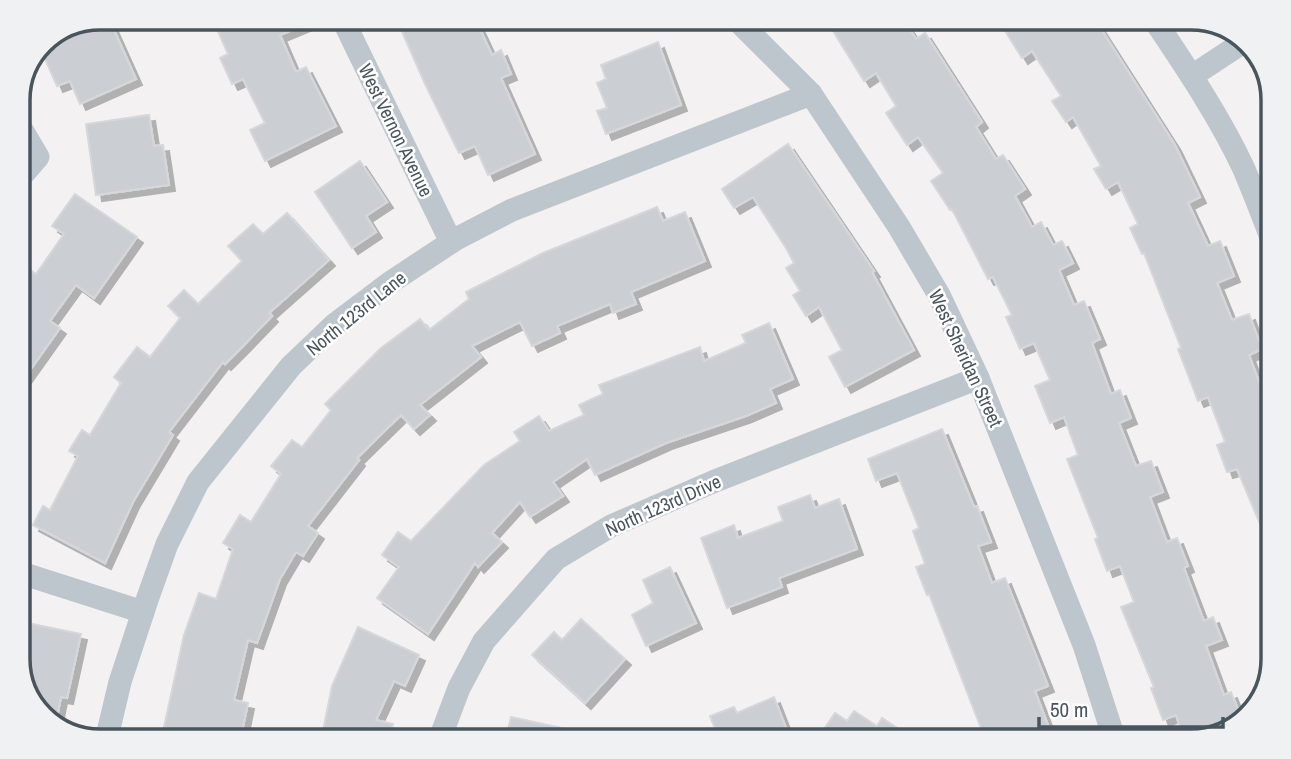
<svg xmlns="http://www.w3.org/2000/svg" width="1291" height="759" viewBox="0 0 1291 759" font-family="'Archivo Narrow',sans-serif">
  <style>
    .building { fill: #cbced3; stroke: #d5d7db; stroke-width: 2; filter: url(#shadow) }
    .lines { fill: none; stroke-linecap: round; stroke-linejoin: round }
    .minor { stroke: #bdc6cc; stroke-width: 23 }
    .labels { text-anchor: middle; stroke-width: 5; stroke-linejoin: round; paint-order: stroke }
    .street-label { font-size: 19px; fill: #49555d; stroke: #fff }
    .rim { fill: none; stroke: #49555d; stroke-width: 3.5 }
  </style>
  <defs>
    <filter id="shadow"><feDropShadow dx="6" dy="6" stdDeviation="0" flood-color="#0004"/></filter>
  </defs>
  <rect width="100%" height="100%" fill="#f3f1f1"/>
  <!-- building -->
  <g class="building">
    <polygon points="238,18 321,18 280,35 296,72 306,67 336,126 265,161 250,130 265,123 243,79 232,84 220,58 228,54 216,27"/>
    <polygon points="396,18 478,18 478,25 492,55 501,50 511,74 501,78 535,154 488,175 475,146 459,153 426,86"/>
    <polygon points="825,18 902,18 916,39 925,33 982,122 976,127 996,159 1003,155 1025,189 1015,196 1032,227 1041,222 1053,245 1062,241 1073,263 1059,270 1074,305 1084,301 1100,339 1092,343 1111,394 1120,390 1131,418 1119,423 1136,466 1151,461 1163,492 1150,497 1167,542 1177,538 1188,566 1184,568 1204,621 1213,617 1222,640 1206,646 1224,695 1231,692 1241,717 1184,738 1176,715 1163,720 1151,688 1154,687 1121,607 1134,602 1120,566 1107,571 1095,539 1098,538 1067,459 1078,455 1064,417 1050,423 1035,386 1050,380 1034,343 1020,349 1006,317 1012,315 993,277 988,279 952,209 950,210 931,181 943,173 918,137 907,145 886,113 896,106 876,73 864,81"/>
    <polygon points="1022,18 1094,18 1175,145 1200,197 1188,203 1208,246 1220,241 1234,276 1217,283 1232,320 1249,314 1262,349 1249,355 1263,392 1273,388 1273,555 1237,469 1227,472 1217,445 1225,442 1208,397 1198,401 1178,349 1181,348 1144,253 1142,254 1130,228 1138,224 1118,182 1106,189 1094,169 1101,166 1073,117 1066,122 1052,101 1061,96 1032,51 1022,58 1004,29"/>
    <polygon points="109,19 136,79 80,104 70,81 57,86 41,50"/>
    <polygon points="658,42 681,105 606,134 597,111 607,108 597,83 606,79 601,65"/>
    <polygon points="149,115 154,146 163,145 169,185 96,195 86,124"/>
    <polygon points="788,144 874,271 872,272 914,350 845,387 829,357 842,350 819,307 806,316 793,295 800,291 786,268 794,263 786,248 753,197 734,208 722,189"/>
    <polygon points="360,161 387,202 366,216 376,232 352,248 315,192"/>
    <polygon points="75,194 137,237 94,298 76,285 50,321 60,328 18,387 18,261 36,274 64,234 52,226"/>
    <polygon points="657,207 663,221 685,212 705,261 631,292 636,304 613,313 610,304 557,326 560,333 532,346 520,322 472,346 481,357 420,405 430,415 414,429 401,415 357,458 359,460 308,526 318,533 303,556 296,552 280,579 257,643 248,640 234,700 248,703 240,741 161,741 184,635 199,593 216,599 233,549 223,543 240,515 251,522 281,474 271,466 292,440 302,447 331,410 325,404 381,348 420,319 429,330 469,299 466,292 543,253"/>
    <polygon points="287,213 329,260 269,313 272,316 243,346 225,364 223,362 169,432 173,435 133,502 105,563 33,525 43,506 50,510 78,456 69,451 82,430 90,435 121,383 114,377 137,347 150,357 180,318 168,306 184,290 198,304 242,261 228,246 253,224 263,234"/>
    <polygon points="769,323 793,379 770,389 776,403 746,416 666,443 595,475 587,459 553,482 563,496 530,517 520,502 492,533 502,542 478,567 475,563 428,634 377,598 399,567 382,555 398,532 411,541 484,465 520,441 514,432 539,416 549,431 584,415 579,405 603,394 599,385 700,347 704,361 746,343 742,335"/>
    <polygon points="942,429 974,507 977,506 991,542 978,546 992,583 1005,578 1048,686 1035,691 1054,741 986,741 929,594 927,595 916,567 925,564 913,531 919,528 897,473 876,481 868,459"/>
    <polygon points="810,495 815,508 839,499 857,549 779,578 782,587 727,608 701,538 734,525 738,538 783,521 778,507"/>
    <polygon points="670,567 696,623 646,646 632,615 653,603 643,580"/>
    <polygon points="581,619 625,659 585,703 532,655 554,632 562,640"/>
    <polygon points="18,621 81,634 67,698 61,697 55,727 29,701 18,664"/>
    <polygon points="358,627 419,655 405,686 394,681 376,720 393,724 389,741 321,741 332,686"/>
    <polygon points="774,697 791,741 720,741 710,716 734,707 737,713"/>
    <polygon points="854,711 877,726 882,718 917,741 816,741 835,713 847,721"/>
    <polygon points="511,717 585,733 584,741 524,741 507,734"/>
  </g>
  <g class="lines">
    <!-- minor -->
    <g class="minor">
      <polyline points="342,18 451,242"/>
      <path d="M1153,18C1185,66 1218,114 1243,167C1254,192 1263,217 1273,242"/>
      <polyline points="736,19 811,94 899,227 939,295 978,378 1084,645 1115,741"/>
      <polyline points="1192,76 1245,41"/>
      <polyline points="18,123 38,157 18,180"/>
      <polyline points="18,572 143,612"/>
      <polyline points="106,741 120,682 147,600 167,544 198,482 291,366 334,325 391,282 456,239 512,210 811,94"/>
      <polyline points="439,741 459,688 484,641 556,559 611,526 715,481 978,378"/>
    </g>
  </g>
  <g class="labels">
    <!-- street labels -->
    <g class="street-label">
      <text transform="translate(396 130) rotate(64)" y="7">West Vernon Avenue</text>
      <text transform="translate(356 313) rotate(-39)" y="7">North 123rd Lane</text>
      <text transform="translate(966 358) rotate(65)" y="7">West Sheridan Street</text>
      <text transform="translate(663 505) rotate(-24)" y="7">North 123rd Drive</text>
    </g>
  </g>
  <!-- crop -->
  <path d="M0 0H1291V759H0ZM100 30H1191A70 70 0 0 1 1261 100V659A70 70 0 0 1 1191 729H100A70 70 0 0 1 30 659V100A70 70 0 0 1 100 30Z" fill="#f0f1f2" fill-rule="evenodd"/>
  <path class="rim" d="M100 30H1191A70 70 0 0 1 1261 100V659A70 70 0 0 1 1191 729H100A70 70 0 0 1 30 659V100A70 70 0 0 1 100 30Z"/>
  <!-- scale -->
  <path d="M1039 717v10h184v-10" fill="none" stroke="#49555d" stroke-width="3.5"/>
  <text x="1050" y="717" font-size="21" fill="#49555d" stroke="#ffffff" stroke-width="5" paint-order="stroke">50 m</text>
</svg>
